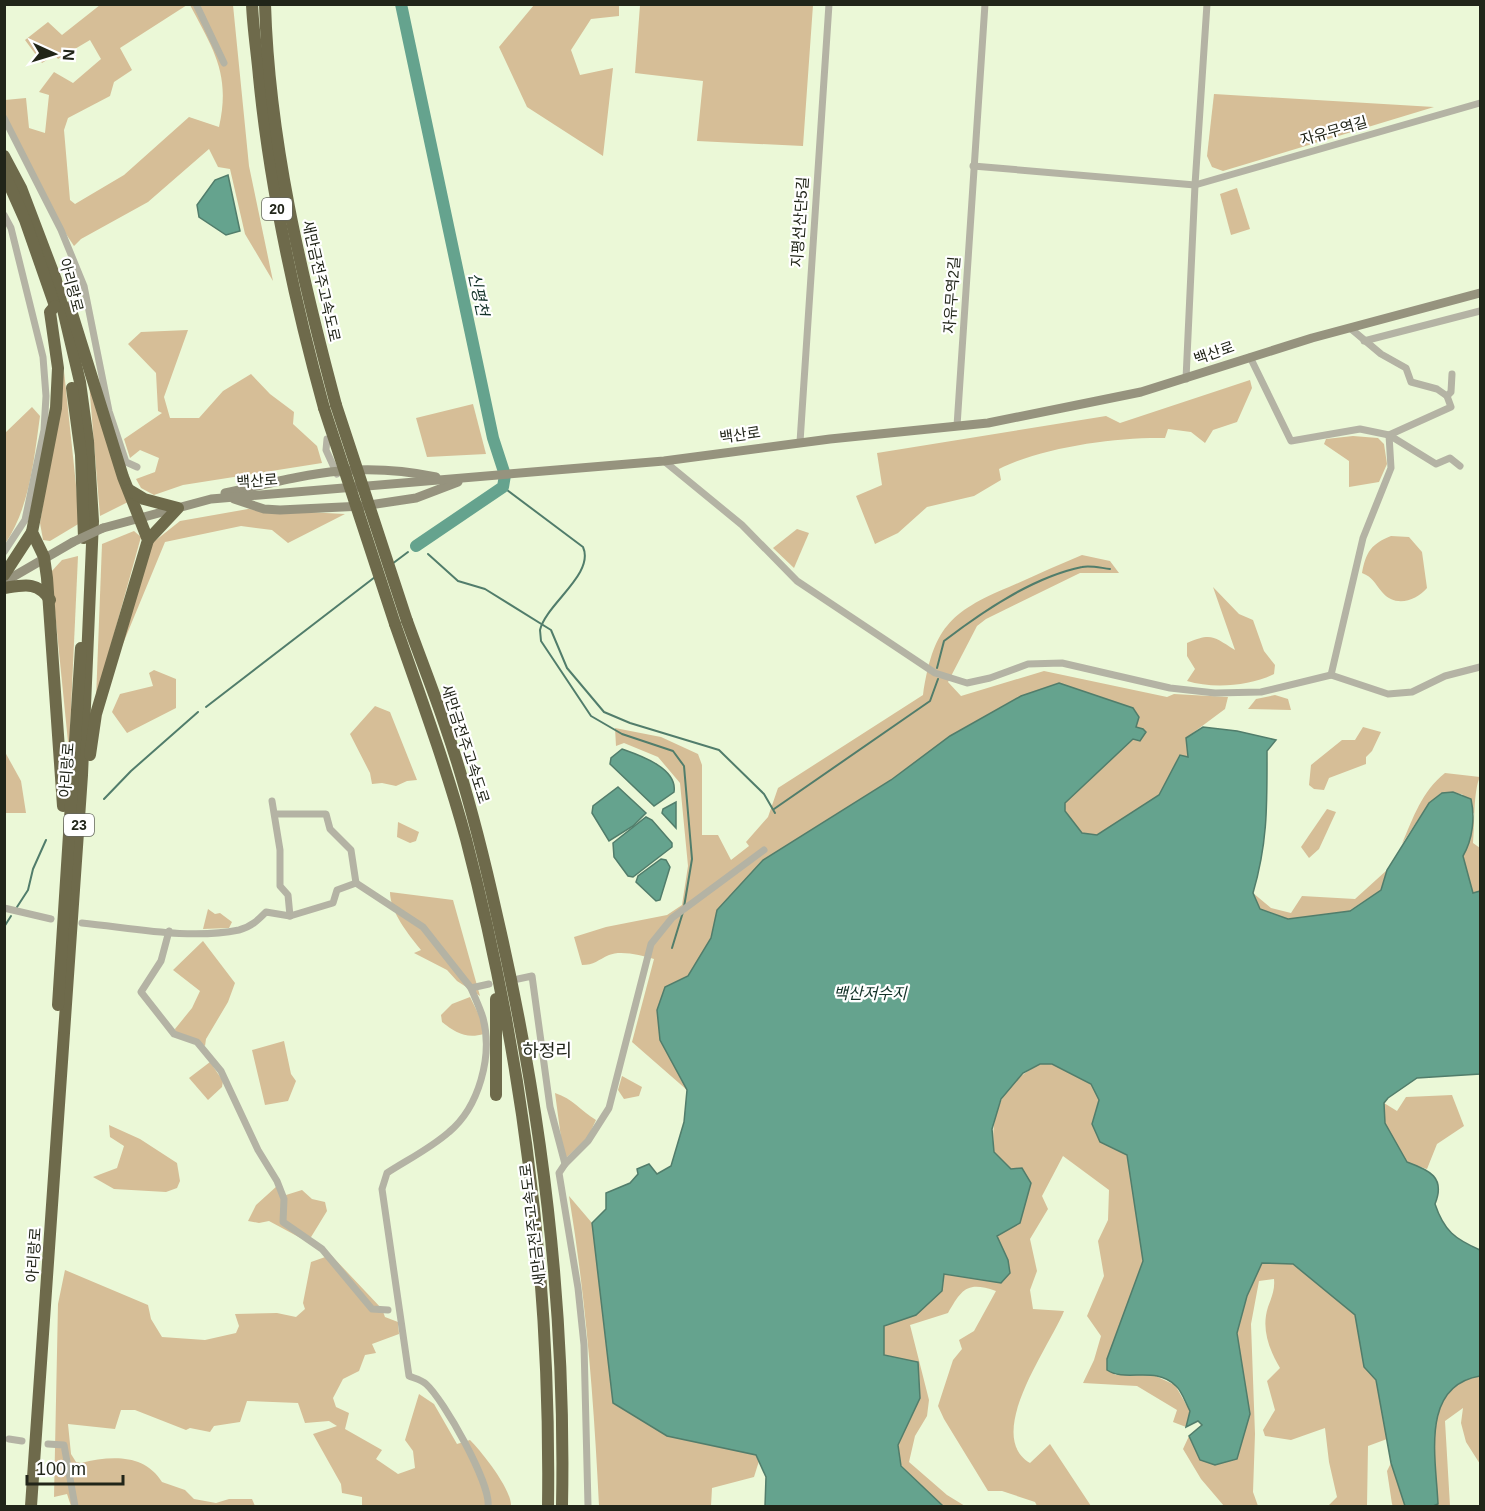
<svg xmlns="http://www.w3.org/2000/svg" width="1485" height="1511" viewBox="0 0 1485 1511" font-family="Arial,'Noto Sans KR',sans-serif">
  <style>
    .green { fill: #d6be97 }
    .water { fill: #65a38e; stroke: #517d6b; stroke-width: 1.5 }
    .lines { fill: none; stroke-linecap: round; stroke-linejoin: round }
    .stream { stroke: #517d6b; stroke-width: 2 }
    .river { stroke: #65a38e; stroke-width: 12 }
    .street { stroke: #b4b3a4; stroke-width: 7 }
    .secondary { stroke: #96937e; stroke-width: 9 }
    .highway { stroke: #6e6a4b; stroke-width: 12 }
    .secondary-bridge { stroke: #96937e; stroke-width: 9 }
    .highway-bridge { stroke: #6e6a4b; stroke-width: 12 }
    .labels { text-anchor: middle; stroke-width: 4.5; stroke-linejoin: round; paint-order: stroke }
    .shield { fill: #fff; stroke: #64665e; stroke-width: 1.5 }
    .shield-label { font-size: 14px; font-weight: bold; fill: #212519 }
    .street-label { font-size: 15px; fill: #212519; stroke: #fff }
    .water-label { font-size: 16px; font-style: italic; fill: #133228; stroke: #fff }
    .quarter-label { font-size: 18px; fill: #212519; stroke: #fff }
  </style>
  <rect width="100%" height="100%" fill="#ebf8d7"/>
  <!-- green -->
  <g class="green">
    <path d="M100,5H187L120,48L132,70L114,82L110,96L68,118L64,130L70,200L75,204L124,175L189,117L219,127C231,74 213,49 190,5H233L249,166L273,281L245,234L230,169L218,167L209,149L148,202L81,239L74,246L62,228L5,115V100L26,98L29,128L45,133L49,95L39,92L54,72L73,83L101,59L90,40L58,59L55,55L42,63L25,40L48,22L62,35Z"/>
    <polygon points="534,5 619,5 619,16 591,19 571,50 580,75 613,68 603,156 527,107 499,47"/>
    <polygon points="640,5 813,5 803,146 697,141 703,81 635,73"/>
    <polygon points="1214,94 1434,107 1223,171 1212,167 1207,156"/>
    <polygon points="1237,188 1250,229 1231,235 1220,194"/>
    <polygon points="188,330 164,397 170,418 199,418 223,391 251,374 270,394 294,412 293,424 317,446 322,463 183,485 154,495 141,488 136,479 155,472 159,458 140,450 130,458 124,439 162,413 158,411 156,373 128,344 141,332"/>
    <polygon points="64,371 80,523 50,541 43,540 40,523"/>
    <path d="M1250,380L1252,388L1237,422L1213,430L1205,443L1191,432L1168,429L1165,438C1116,437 1043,447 999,469L1001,480L974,496L927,507L898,533L875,544L856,496L882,485L877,453L1106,416L1120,423Z"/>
    <polygon points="89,383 130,501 100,516"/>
    <polygon points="473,404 486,454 427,457 416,418"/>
    <path d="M32,407L40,416C34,459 30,507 5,544V433Z"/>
    <polygon points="1353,436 1378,438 1384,444 1387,464 1379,482 1349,487 1349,461 1324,444 1326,439"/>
    <polygon points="248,509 345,514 288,543 272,530 241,526 165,542 120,651 151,544 180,521"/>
    <polygon points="797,529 809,533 794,568 773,548"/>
    <polygon points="134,531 141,537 96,699 102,544"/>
    <path d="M1391,536L1409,537L1422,552L1427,588C1416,601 1395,608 1382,592C1375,584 1373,577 1362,573C1366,552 1371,544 1391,536Z"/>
    <path d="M1082,555L1110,561L1119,573H1080L986,619L977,626L948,682L961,696L1044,671L1167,697L1174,694L1228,697L1225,709L1186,738L1188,757L1179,756L1159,795L1097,836L1081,833L1065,811V803L1133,739L1146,732L944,741L891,780L763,860L717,910L711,938L688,976L665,987L660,1040L687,1090L632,1042L654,959C642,955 620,950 609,955C598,960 594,965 582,965L574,937L606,927L667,915L682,905L688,866L680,783L658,757L624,743L616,746L615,728L661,737L698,754L702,765V835H718L731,860L749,846L746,842L768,817L778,788L923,695C933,629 949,612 1009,587C1034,576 1058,565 1082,555Z"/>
    <polygon points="78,556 69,752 51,572 62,560"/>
    <path d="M1213,587L1239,614L1253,620L1264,651L1275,665L1274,674C1250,686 1213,689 1187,681L1195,669L1187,656V643C1212,632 1214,637 1235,650Z"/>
    <polygon points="154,670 176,679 176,708 127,733 112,712 120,694 153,686 149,673"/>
    <polygon points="1275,695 1288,699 1291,710 1248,709 1256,699"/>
    <polygon points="375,706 390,712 417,780 407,781 396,786 382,783 372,784 370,773 350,734"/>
    <polygon points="1363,727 1381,732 1372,751 1366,757 1366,764 1329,778 1324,790 1314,789 1309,785 1311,765 1342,740 1355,740"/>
    <polygon points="5,752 21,781 26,813 5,813"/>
    <path d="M1445,773L1480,777C1473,791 1475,825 1473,843L1480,848L1479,892L1473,893L1463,856L1470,840L1474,814L1462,794L1441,793L1429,803L1402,844C1413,818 1422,791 1445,773Z"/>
    <polygon points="1327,809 1336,812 1319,849 1309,858 1301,847"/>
    <polygon points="398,822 419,832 416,841 410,843 397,837"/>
    <polygon points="1387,870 1381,890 1349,911 1288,919 1260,909 1253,893 1271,908 1291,913 1302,896 1355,899"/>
    <path d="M390,892L453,900L480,996L457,981L447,970L414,953L421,950C409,935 390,912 390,892Z"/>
    <polygon points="208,909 215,914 220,913 232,922 229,928 203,929"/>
    <polygon points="203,941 235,983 228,1002 206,1039 205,1046 195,1039 176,1033 175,1029 192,1008 200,991 173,970"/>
    <path d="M470,997L481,1019L484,1034C466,1039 456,1033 442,1022L441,1015L452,1004Z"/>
    <polygon points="284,1041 291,1074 296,1081 288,1101 265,1105 252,1050"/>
    <polygon points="210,1062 223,1081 222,1087 208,1100 189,1078"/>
    <path d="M1040,1064H1052L1091,1084L1099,1100L1092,1123L1100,1141L1127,1155L1143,1261L1107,1359L1115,1375L1149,1373L1175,1385L1190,1411L1186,1427L1173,1422L1177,1410L1137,1386L1083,1383L1094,1360L1101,1336L1087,1316L1104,1276L1098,1241L1108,1220L1109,1190L1063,1156L1042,1196L1048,1209L1030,1239L1037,1271L1030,1290L1033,1309L1064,1311C1050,1346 983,1435 1030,1463L1050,1444L1091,1506H1037L1035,1502L1002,1491H988L944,1419L938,1406L953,1360L962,1349L959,1340L974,1331L996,1291C967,1281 962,1289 948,1313L910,1325L929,1400L927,1416L915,1436L909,1462L947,1495L965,1506H943L901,1465L898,1445L920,1398L918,1362L884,1355V1326L916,1315L944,1274L1001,1283L1008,1260L997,1236L1011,1169L994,1152C990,1111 1003,1083 1040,1064Z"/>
    <polygon points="622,1076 642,1087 639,1096 624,1099 618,1090"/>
    <path d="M555,1093C573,1099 580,1110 596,1120L588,1137L564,1160Z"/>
    <polygon points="1452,1095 1464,1126 1437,1144 1427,1169 1407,1163 1385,1123 1384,1103 1397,1111 1406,1097"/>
    <polygon points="109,1125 140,1139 177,1163 180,1181 177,1188 166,1192 114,1189 93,1177 117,1168 124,1146 110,1137"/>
    <polygon points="277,1186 286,1195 302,1190 312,1199 325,1202 327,1211 308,1242 269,1221 259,1223 248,1221 256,1205"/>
    <path d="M569,1196L592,1223L613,1403L667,1436L756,1455L759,1461L754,1477L712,1488L711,1506H599C594,1402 586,1299 569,1196Z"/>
    <path d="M331,1255L382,1309L385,1317L398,1322L399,1334L372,1344L376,1353L365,1355L359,1371L343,1379L333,1398L336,1407L349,1413L345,1429L382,1450L376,1459L398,1474L415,1468L413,1451L405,1440L419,1394L434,1404L457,1444L470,1440C482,1452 512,1490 511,1506H362V1497L342,1493L341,1484L313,1434L337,1426L329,1421L305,1423L298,1403L247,1401L240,1422L214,1426L210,1432L190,1428L186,1430L135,1410H121L115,1429L68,1424L71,1454L76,1462L81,1463C110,1456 144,1453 162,1482L185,1490L194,1499L216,1503L229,1499H252L255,1506H71L67,1494L54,1497L58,1304L65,1270L148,1305L151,1319L162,1337L205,1340L236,1333L239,1326L235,1314L277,1313L296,1317L305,1309L303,1303L311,1262Z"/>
    <path d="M1262,1263L1293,1264L1355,1315L1364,1367L1376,1380L1387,1439L1368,1446L1367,1506H1328L1337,1497L1329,1462L1325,1428L1291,1440L1265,1436L1263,1430L1275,1410L1267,1381L1280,1368C1269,1349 1261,1329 1268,1307C1272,1296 1275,1290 1274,1279L1259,1281L1251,1324L1255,1434L1253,1492L1258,1506H1224L1201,1479L1183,1449L1189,1436L1200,1460L1250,1414L1237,1333L1247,1296Z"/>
    <path d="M1480,1376V1464L1466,1442L1461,1423L1463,1408L1445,1421L1450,1506H1433L1438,1503C1435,1458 1420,1386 1480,1376Z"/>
    <polygon points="1391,1463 1405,1506 1393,1506 1392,1504 1387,1471"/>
  </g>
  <!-- water -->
  <g class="water">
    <polygon points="228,175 240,231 226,235 199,217 197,205 215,180"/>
    <path d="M1059,683L1133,708L1139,717L1136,727L1143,729L1146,732L1140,741L1133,739L1065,803V811L1082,833L1097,835L1159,795L1180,755L1188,757L1186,738L1203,727L1237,731L1276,740L1267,751C1267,804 1268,842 1253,893L1260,909L1288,919L1350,911L1381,890L1387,870L1429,803L1442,793L1453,792L1471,799C1475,817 1473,839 1463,856L1473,893L1480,891V1074L1417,1078L1388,1098L1384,1103L1385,1123L1407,1162C1429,1170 1446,1177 1435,1204C1444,1231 1455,1239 1480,1250V1376C1420,1386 1436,1458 1438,1504L1433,1506H1405L1391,1463L1376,1380L1364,1367L1355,1315L1293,1264L1262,1263L1247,1296L1237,1333L1250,1414L1237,1459L1215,1465L1200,1460L1189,1436L1202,1425L1198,1421L1186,1427L1190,1411C1186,1404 1182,1391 1176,1386C1155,1365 1126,1383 1107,1370V1359L1143,1261L1127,1155L1100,1142L1092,1124L1099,1100L1091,1084L1052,1064H1040L1023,1073L1001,1099L992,1129L994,1152L1011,1169L1022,1168L1031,1183L1020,1223L997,1236L1008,1260L1010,1273L1001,1283L944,1274L942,1291L916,1315L884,1326V1355L918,1362L920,1398L898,1445L901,1466L943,1506H765L766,1477L756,1455L667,1436L613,1403L592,1223L606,1209V1193L630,1183L638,1174L637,1169L649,1164L657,1174L671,1166L684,1122L687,1090L660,1040L657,1010L665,987L688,976L711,938L717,910L763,860L891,780L950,736L1021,696Z"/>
    <path d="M622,749C639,755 678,768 674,792L654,806L610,764L611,758Z"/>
    <polygon points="618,787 646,813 633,826 609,841 592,813 593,806"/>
    <polygon points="676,802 676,828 662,813 663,809"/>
    <polygon points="646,817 652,820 672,843 672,847 633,877 628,876 614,857 613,843"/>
    <polygon points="661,859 666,860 670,867 660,900 656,901 636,882 638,876"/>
  </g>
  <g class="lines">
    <!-- stream -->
    <g class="stream">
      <path d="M503,487L583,547C595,574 546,604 540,630L541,641L591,716L622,734L673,751L684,766L692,859L684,907"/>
      <polyline points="418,544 421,547"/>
      <polyline points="428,554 458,581 485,589 551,630 567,668 604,712 630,723 719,750 764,794 775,813"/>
      <polyline points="392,564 408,552"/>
      <path d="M937,668L944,641C983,611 1033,577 1082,567C1090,565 1101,568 1110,569"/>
      <polyline points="206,707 375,577"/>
      <polyline points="104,799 131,771 198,712"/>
      <polyline points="774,809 930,701 938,679"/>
      <polyline points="17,907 28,890 33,869 46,840"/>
      <polyline points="4,927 11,916"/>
      <polyline points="672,948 683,912"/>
    </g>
    <!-- river -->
    <polyline class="river" points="401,4 493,438 505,475 503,487 416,546"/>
    <!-- street -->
    <g class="street">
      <polyline points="196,4 224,63"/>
      <polyline points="4,118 61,230 84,286 109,411 126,462 137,467"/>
      <polyline points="973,166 1195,185 1480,103"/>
      <polyline points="4,215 11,228 43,357 46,396 44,430 25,520 4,552"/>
      <polyline points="1364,341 1480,311"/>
      <polyline points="1250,357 1291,441 1360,429 1389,435 1436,464 1450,458 1460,466"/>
      <polyline points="1186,379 1195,185 1207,4"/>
      <polyline points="1447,396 1451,392 1452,374"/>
      <polyline points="957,426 985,4"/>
      <polyline points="327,439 326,450 337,474"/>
      <polyline points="800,442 829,4"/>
      <polyline points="664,461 742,525 797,581 935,673 967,683 990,678 1028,664 1062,663 1170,688 1215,693 1261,692 1331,675 1388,694 1412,692 1445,676 1480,667"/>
      <polyline points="1331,675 1363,538 1391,468 1389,435 1451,407 1447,396 1437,389 1411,382 1406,368 1381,354 1350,328"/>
      <polyline points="272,801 280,850 280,886 288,895 290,916"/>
      <polyline points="276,814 326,814 330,829 351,850 356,883"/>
      <polyline points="4,908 51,919"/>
      <path d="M82,923C133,928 189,940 239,930C251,927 258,920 266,912L290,916L333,903L337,890L356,883L423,927L471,988L489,984"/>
      <polyline points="169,931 161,961 141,992 174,1034 197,1042 221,1071 258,1150 277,1181 284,1199 283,1222 322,1249 372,1309 388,1310"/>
      <polyline points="518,979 532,976 550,1107 565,1164 559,1173 578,1288 584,1345 588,1506"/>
      <path d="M471,988C475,998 480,1008 483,1018C493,1056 479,1107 449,1132C431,1148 407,1160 387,1173L382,1189L409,1376C414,1378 422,1380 426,1384C444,1400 491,1484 488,1506"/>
      <polyline points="565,1164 588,1141 609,1108 651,944 672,918 764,850"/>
      <polyline points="9,1439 22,1441"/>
      <polyline points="48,1444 64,1445 75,1506"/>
    </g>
    <!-- secondary -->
    <g class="secondary">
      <path d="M225,493C303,476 354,460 436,477"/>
      <polyline points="234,499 264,509 280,510 363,506 416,498 458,482"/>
      <polyline points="103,528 211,499 664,461 830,439 988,423 1141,392 1312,338 1480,293"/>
      <polyline points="4,582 73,542"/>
    </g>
    <!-- highway -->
    <g class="highway">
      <path d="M252,4C253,29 257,53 259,77C270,190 294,299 324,408"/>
      <path d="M265,4C269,140 301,274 336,405"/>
      <polyline points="4,156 21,188 56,280 80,382 88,441 93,521 82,775 31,1506"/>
      <polyline points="4,173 25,220 55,306"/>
      <polyline points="55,306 50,312 58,368 56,408 32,532 44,557 47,578 63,806"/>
      <polyline points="70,307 123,477 148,540 96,714 90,755"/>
      <polyline points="72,388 81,455 84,538"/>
      <polyline points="129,490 144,499 178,508 148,540"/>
      <polyline points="4,575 32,532"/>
      <path d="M4,588C24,585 38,581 50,600"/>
      <path d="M407,621C420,657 434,692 446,728C467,789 483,853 497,916C542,1110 566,1308 562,1506"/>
      <path d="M395,624C420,695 446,766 466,839C523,1058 551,1281 548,1506"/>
      <polyline points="496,999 496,1095"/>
      <polyline points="58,1005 81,648"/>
    </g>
    <!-- secondary-bridge -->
    <polyline class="secondary-bridge" points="73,542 103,528"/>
    <!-- highway-bridge -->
    <g class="highway-bridge">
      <polyline points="336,405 407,621"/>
      <polyline points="324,408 395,624"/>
    </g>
  </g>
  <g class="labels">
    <!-- shield labels -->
    <g class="shield">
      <rect x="262" y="198" width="30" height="22" rx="4.5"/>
      <rect x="64" y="814" width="30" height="22" rx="4.5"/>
    </g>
    <g class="shield-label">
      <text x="277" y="214">20</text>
      <text x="79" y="830">23</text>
    </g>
    <!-- street labels -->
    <g class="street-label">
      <text transform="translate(1334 131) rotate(-16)" y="5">자유무역길</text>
      <text transform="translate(800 222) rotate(-86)" y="5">지평선산단5길</text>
      <text transform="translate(321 281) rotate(77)" y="5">새만금전주고속도로</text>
      <text transform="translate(71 285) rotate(75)" y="5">아리랑로</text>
      <text transform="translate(952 295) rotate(-86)" y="5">자유무역2길</text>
      <text transform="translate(1214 353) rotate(-19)" y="5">백산로</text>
      <text transform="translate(740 435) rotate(-8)" y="5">백산로</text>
      <text transform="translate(257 481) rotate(-4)" y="5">백산로</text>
      <text transform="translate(465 744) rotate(72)" y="5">새만금전주고속도로</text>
      <text transform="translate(67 770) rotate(-86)" y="5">아리랑로</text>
      <text transform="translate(533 1225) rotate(-97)" y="5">새만금전주고속도로</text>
      <text transform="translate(34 1255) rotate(-86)" y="5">아리랑로</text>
    </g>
    <!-- water labels -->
    <g class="water-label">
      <text transform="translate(479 294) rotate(78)" y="6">신평천</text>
      <text x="870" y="999">백산저수지</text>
    </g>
    <!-- quarter labels -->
    <g class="quarter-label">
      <text x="547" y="1057">하정리</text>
    </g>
  </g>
  <!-- border -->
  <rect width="1485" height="1511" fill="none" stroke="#212519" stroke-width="12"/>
  <!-- north arrow -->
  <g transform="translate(54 54) rotate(94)" stroke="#ffffff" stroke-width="4.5" paint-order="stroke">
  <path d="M0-4.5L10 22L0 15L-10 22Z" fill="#212519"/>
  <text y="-9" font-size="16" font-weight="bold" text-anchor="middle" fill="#212519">N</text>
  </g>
  <!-- scale -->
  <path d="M27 1475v9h96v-9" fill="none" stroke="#212519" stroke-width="3"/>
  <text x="36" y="1475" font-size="18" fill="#212519" stroke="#ffffff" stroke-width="4.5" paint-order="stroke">100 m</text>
</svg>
